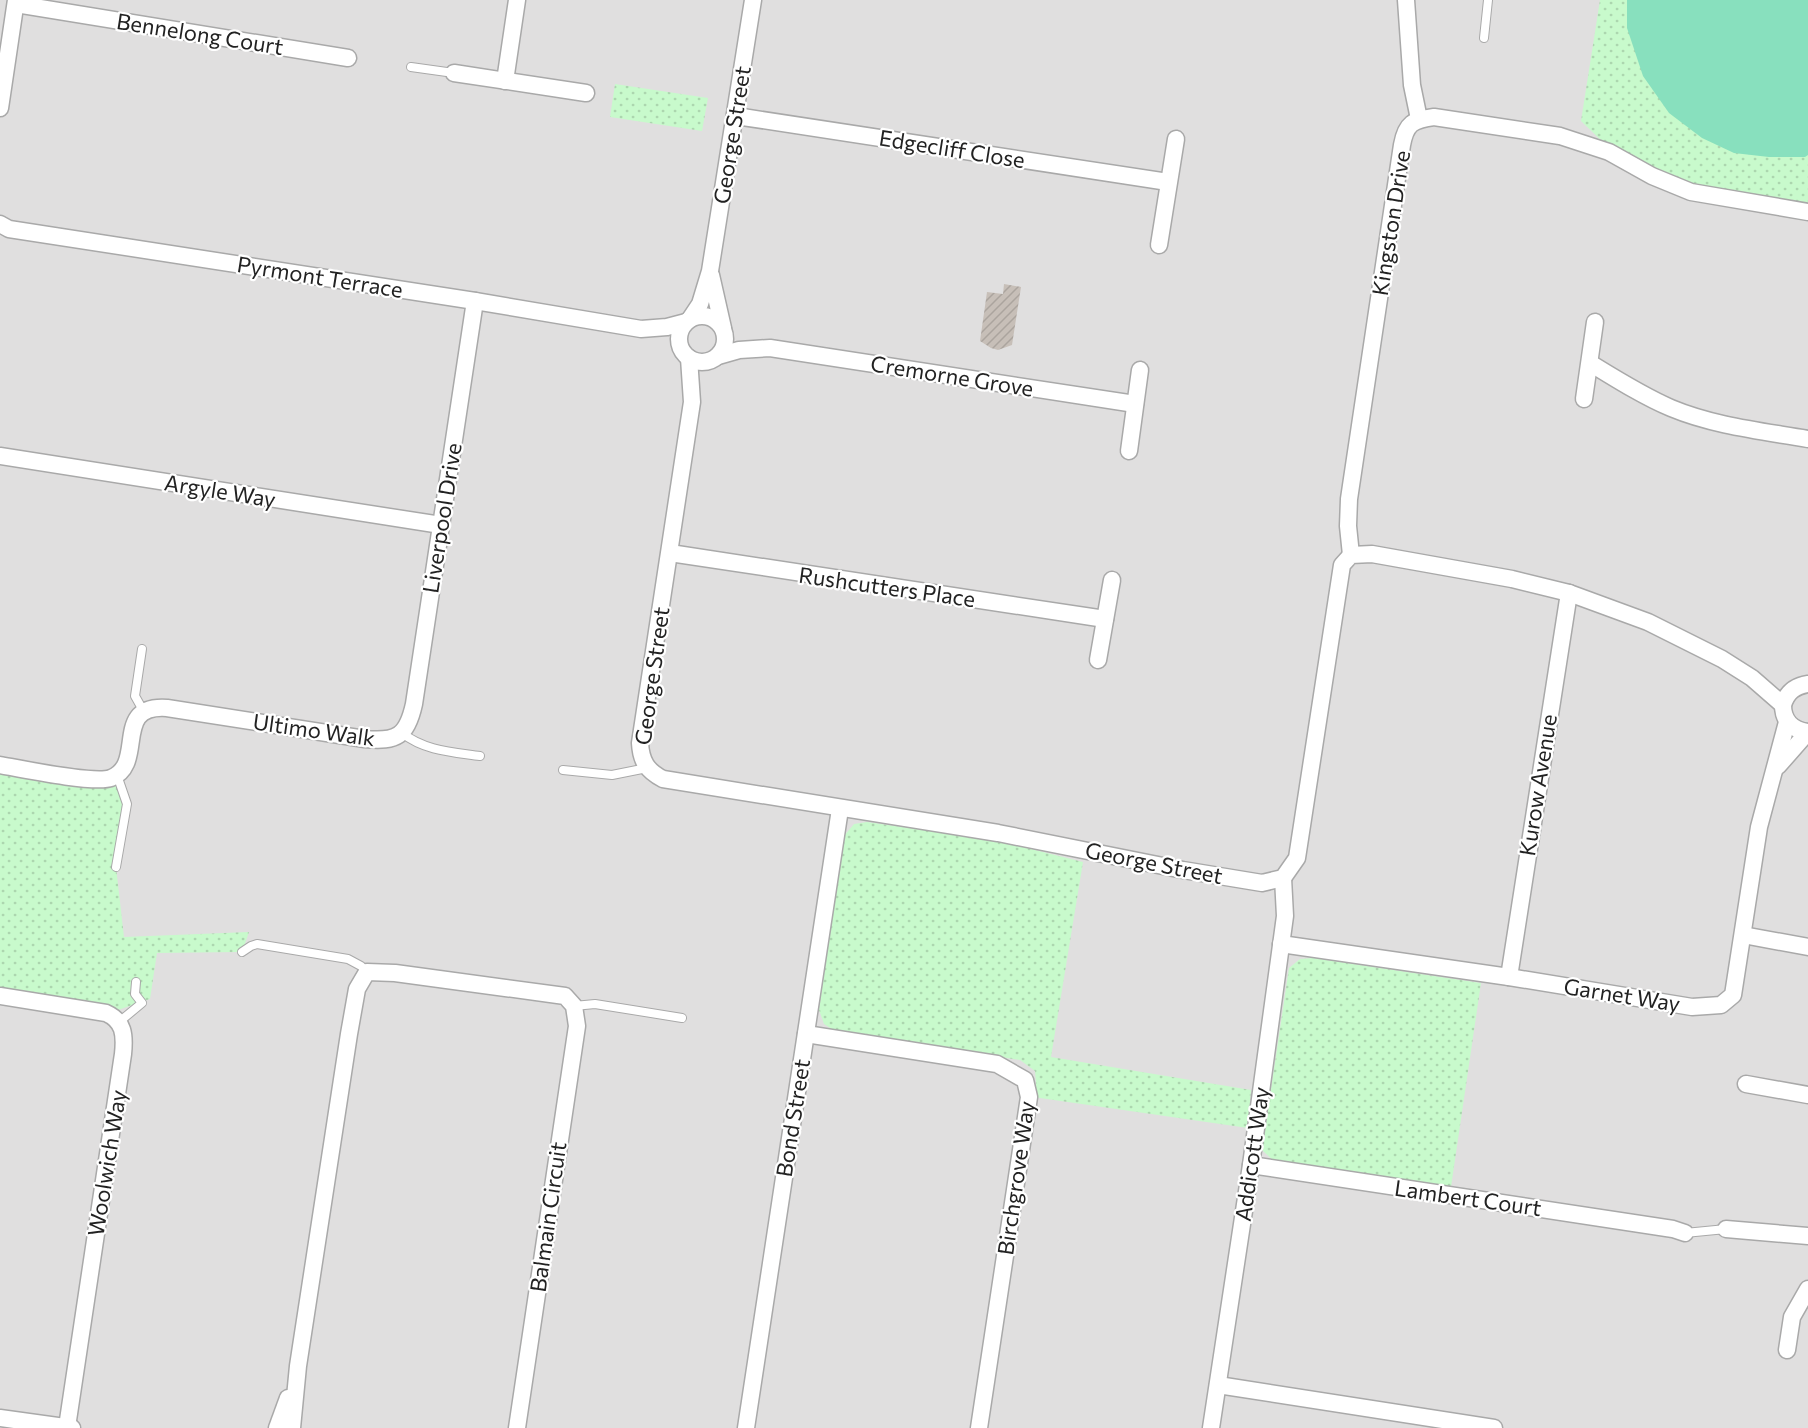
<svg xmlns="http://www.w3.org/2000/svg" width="1808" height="1428" viewBox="0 0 1808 1428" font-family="Commissioner,sans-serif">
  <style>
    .residential { fill: #e0dfdf }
    .park { fill: url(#park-dots) }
    .pitch { fill: #88e0be }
    .building { fill: url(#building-hatch) }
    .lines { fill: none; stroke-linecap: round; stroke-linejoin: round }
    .lane-casing { stroke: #a9a9a9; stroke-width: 10 }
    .street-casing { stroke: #a9a9a9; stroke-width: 19 }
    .lane { stroke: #fff; stroke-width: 8 }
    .street { stroke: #fff; stroke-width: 16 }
    .labels { text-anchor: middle; stroke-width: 4.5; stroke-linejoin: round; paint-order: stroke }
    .street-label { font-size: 22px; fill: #222; stroke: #fff }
  </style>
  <defs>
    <pattern id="park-dots" width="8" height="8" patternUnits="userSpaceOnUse" patternTransform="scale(1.5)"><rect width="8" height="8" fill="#c8facc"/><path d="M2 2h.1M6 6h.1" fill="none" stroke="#acd6af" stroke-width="1.8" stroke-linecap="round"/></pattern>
    <pattern id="building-hatch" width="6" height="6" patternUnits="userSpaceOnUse" patternTransform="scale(1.5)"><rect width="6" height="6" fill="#c7bfb8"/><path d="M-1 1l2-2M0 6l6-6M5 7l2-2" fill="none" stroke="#aba49e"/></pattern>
  </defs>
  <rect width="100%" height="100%" fill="#f2efe9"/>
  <!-- residential -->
  <rect class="residential" x="0" y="0" width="1808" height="1428"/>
  <!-- park -->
  <g class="park">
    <polygon points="1600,0 1808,0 1808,208 1690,185 1609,148 1581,121"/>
    <polygon points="615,84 708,98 702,131 610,117"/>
    <polygon points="0,765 117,775 127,804 116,867 124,937 249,932 242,952 157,953 150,999 118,1010 0,993"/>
    <polygon points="867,822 995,840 1083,862 1051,1057 1251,1090 1248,1128 1033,1097 1036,1083 1035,1071 1020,1060 835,1031 824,1024 819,1010 843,837 854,824"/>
    <polygon points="1313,958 1481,983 1451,1187 1275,1162 1262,1150 1289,968 1300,959"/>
  </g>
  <!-- pitch -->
  <polygon class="pitch" points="1627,0 1808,0 1808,155 1805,157 1769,157 1734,153 1702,138 1669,113 1643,76 1627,28"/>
  <!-- building -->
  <polygon class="building" points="1004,284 1021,287 1012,345 998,350 991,348 980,341 987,292 1003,294"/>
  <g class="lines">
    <defs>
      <g id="lane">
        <polyline points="1484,38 1488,0"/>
        <polyline points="411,67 454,73"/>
        <polyline points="142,649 135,696 144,712"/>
        <path d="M402,733C425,751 452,752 480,756"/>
        <polyline points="563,770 612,775 647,768"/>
        <polyline points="116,867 127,804 117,775"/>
        <polyline points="242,952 251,946 257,944 348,959 361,966 367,972"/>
        <polyline points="574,1006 595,1004 682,1018"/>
        <polyline points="119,1022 142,1003 135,994 136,982"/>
        <polyline points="1685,1233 1726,1229"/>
      </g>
      <g id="street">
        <polyline points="1406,0 1412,85 1419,119"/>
        <polyline points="16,4 348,58"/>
        <polyline points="454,73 586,93"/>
        <polyline points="505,81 517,0"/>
        <polyline points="0,108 16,0"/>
        <polyline points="736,116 1168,182"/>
        <polyline points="0,224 9,229 475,301 641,329 667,327 686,322"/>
        <polyline points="1159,245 1176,139"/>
        <polyline points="711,275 723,328"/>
        <circle cx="702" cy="339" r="23"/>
        <polyline points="690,319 700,304 710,271 753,0"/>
        <polyline points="718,356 739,350 770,348 1135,404"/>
        <path d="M689,358L692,402L640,743C641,761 647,771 663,779L998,833L1183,870L1262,883L1283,878L1297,858L1342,565L1351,555L1372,554L1512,579L1569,593L1648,622L1722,659L1752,678L1783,705"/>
        <path d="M1590,363C1616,379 1643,396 1671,408C1714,426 1762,431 1808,439"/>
        <polyline points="1584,399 1595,322"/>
        <polyline points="1129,451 1140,370"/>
        <polyline points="0,456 441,525"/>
        <polyline points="670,553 1105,619"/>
        <path d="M1351,555L1348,526L1349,499L1402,145C1406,123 1413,120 1434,117L1560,136L1609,152L1652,176L1691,192L1808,212"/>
        <polyline points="1098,660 1112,580"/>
        <path d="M1808,684C1795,686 1787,692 1783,705C1783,721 1792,730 1808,732"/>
        <path d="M0,765C22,769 94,784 111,778C147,764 111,704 167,708L365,739C397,742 407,736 414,704L475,301"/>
        <polyline points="1778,766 1808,732"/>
        <polyline points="1743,935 1808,947"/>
        <polyline points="1281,944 1509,977 1692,1007 1721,1005 1733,995 1759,827 1787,722"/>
        <polyline points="1509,977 1569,593"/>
        <path d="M0,996L106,1013C124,1021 125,1035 123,1054L67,1427"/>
        <polyline points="806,1034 997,1064 1025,1080 1029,1097 979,1428"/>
        <polyline points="1746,1084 1808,1095"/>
        <polyline points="1251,1165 1673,1229 1685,1233"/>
        <polyline points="1726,1229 1808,1236"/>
        <polyline points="1787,1350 1792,1317 1808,1289"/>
        <polyline points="1218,1385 1494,1428"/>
        <polyline points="0,1418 72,1428"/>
        <polyline points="277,1428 288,1398"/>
        <polyline points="292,1428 298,1366 349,1034 357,989 367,972 395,973 565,996 574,1006 577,1026 517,1428"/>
        <polyline points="746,1428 840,809"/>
        <polyline points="1211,1428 1251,1165 1285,916 1283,878"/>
      </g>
    </defs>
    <!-- lane casing -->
    <use href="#lane" class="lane-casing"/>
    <!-- street casing -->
    <use href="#street" class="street-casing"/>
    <!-- lane -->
    <use href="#lane" class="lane"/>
    <!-- street -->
    <use href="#street" class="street"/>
  </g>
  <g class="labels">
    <!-- street labels -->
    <g class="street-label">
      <text transform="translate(200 34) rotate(9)" y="8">Bennelong Court</text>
      <text transform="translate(732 135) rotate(-81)" y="8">George Street</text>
      <text transform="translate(952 149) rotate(9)" y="8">Edgecliff Close</text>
      <text transform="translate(1391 223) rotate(-81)" y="8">Kingston Drive</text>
      <text transform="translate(320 277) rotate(9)" y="8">Pyrmont Terrace</text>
      <text transform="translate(952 376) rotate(9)" y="8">Cremorne Grove</text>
      <text transform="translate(220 491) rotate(9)" y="8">Argyle Way</text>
      <text transform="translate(442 518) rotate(-81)" y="8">Liverpool Drive</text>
      <text transform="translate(887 587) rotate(8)" y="8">Rushcutters Place</text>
      <text transform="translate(652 676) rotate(-82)" y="8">George Street</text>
      <text transform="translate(314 730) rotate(8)" y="8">Ultimo Walk</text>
      <text transform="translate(1538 785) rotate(-81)" y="8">Kurow Avenue</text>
      <text transform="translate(1154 863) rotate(11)" y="8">George Street</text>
      <text transform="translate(1622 995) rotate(9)" y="8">Garnet Way</text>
      <text transform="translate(793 1118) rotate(-81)" y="8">Bond Street</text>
      <text transform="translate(1252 1154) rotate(-82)" y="8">Addicott Way</text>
      <text transform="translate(107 1163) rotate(-81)" y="8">Woolwich Way</text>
      <text transform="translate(1016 1178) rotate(-82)" y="8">Birchgrove Way</text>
      <text transform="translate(1468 1198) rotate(8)" y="8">Lambert Court</text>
      <text transform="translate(548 1217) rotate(-82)" y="8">Balmain Circuit</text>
    </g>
  </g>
</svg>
